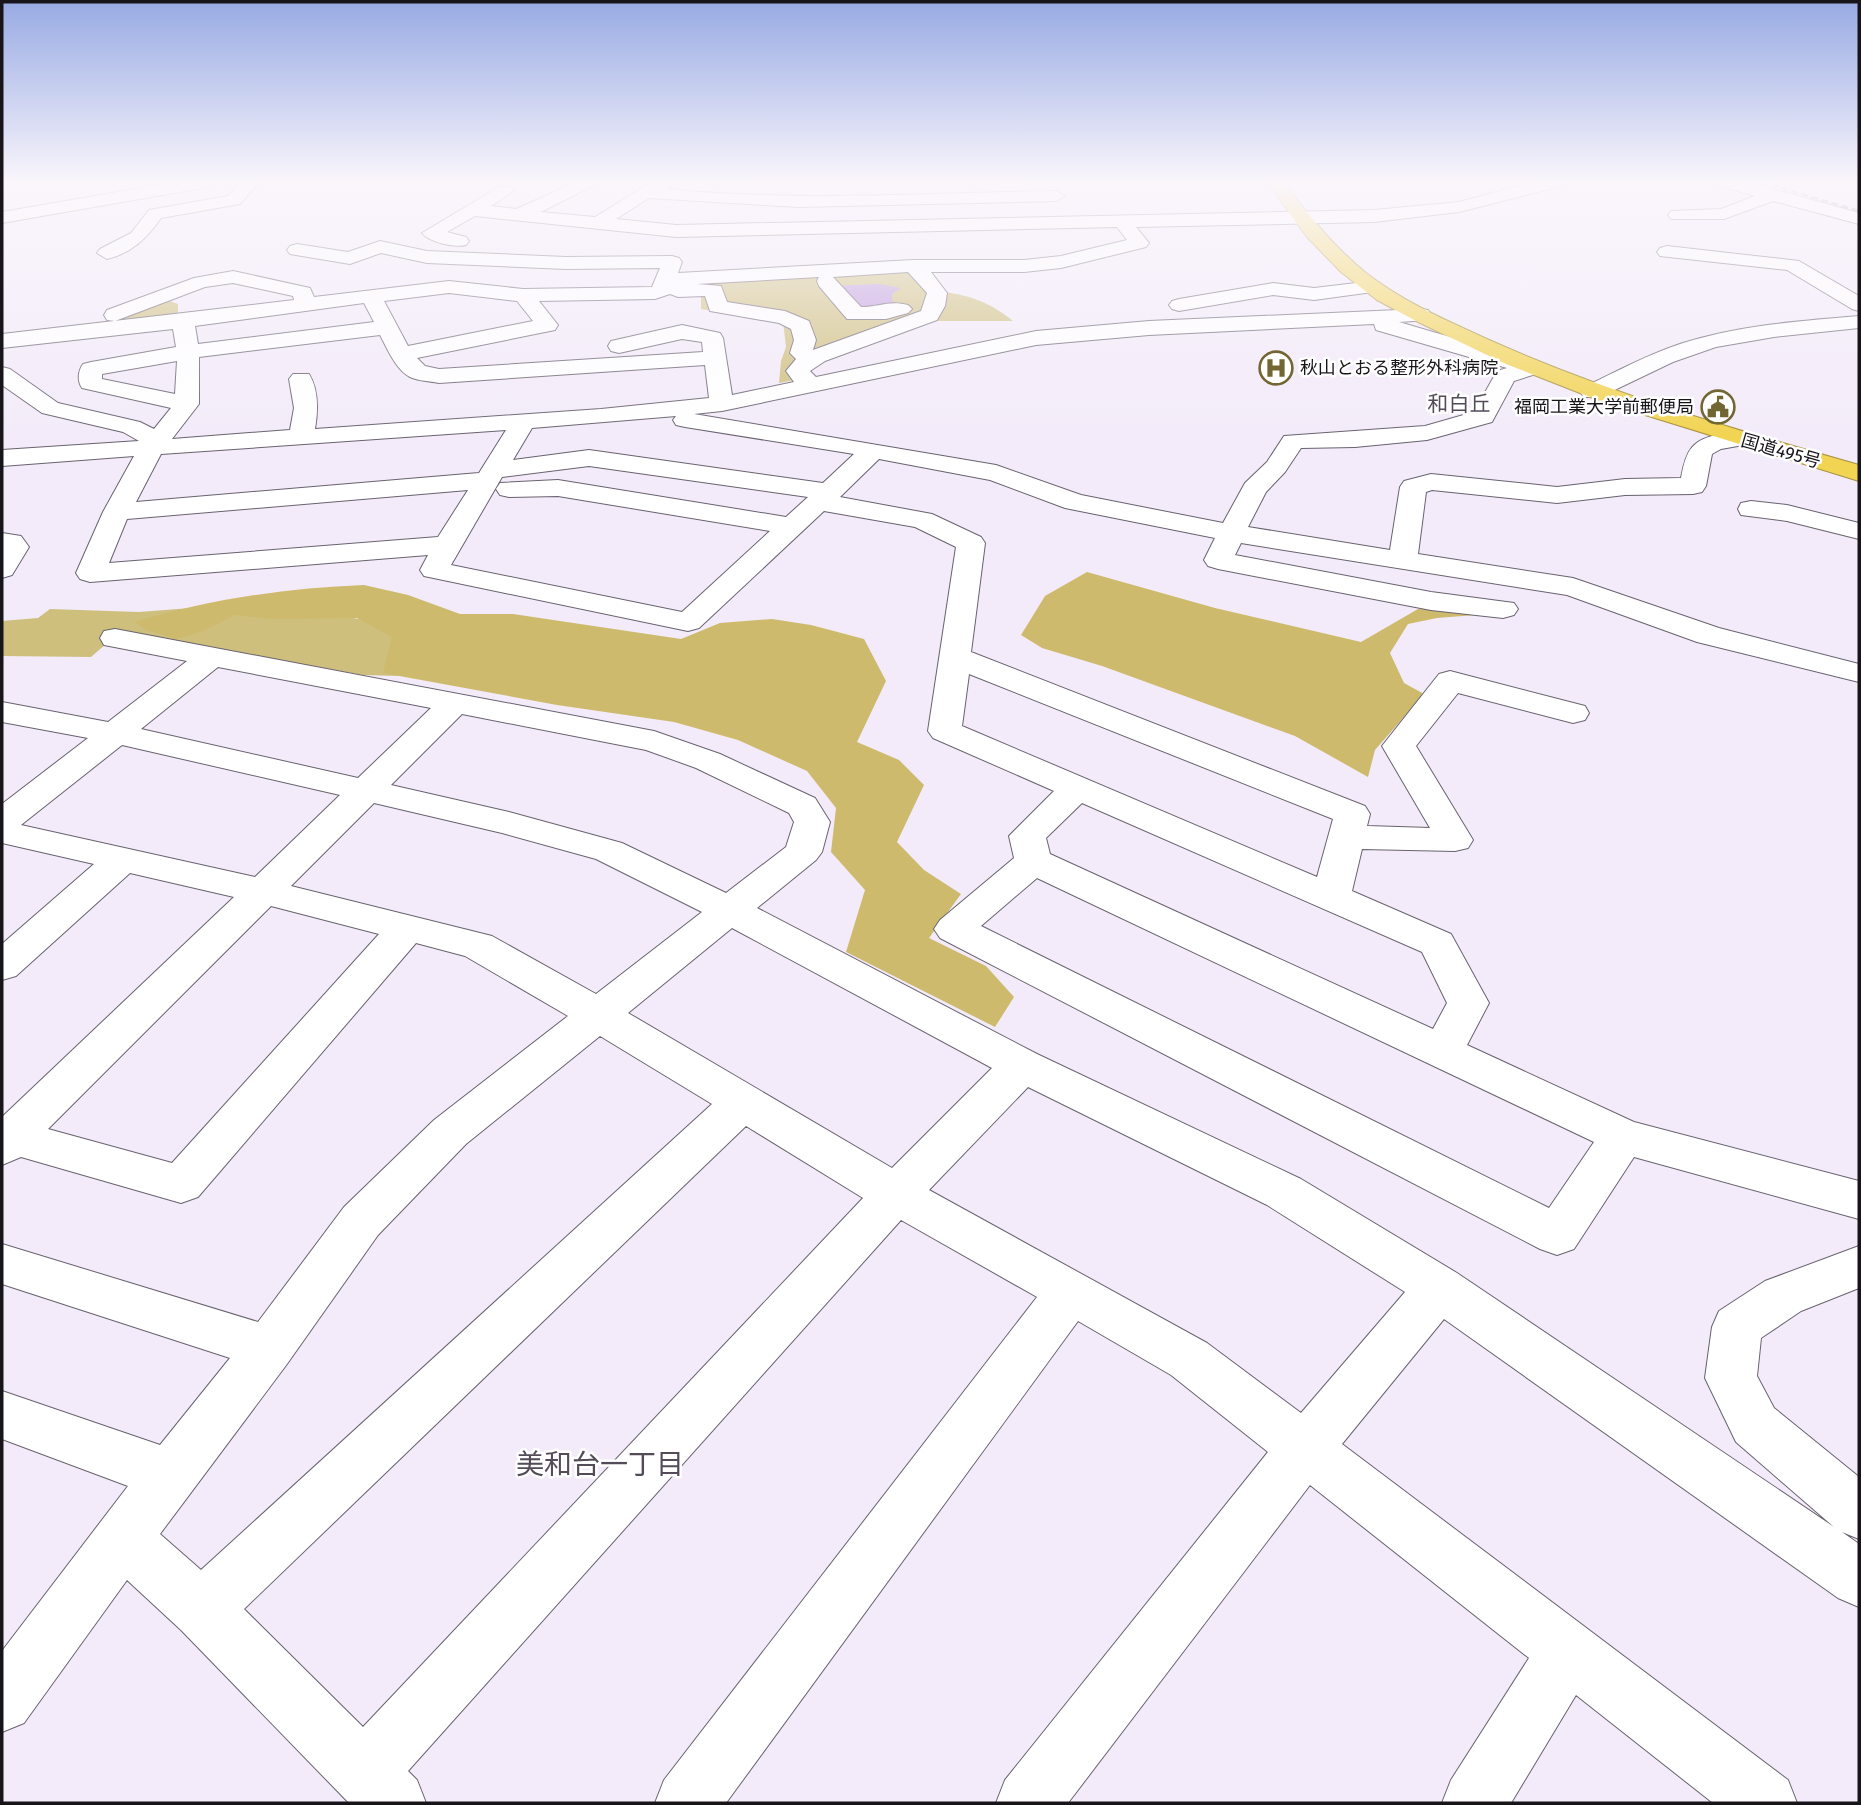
<svg xmlns="http://www.w3.org/2000/svg" width="1861" height="1805" viewBox="0 0 1861 1805" font-family="'Fira Sans','Noto Sans JP',sans-serif">
  <style>
    .green { fill: #cebf7d }
    .forest { fill: #cdba6d }
    .water { fill: #bf9adc }
    .lines { fill: none; stroke-linecap: round; stroke-linejoin: round }
    .minor-casing { stroke: #69626f; stroke-width: 2 }
    .highway-casing { stroke: #a6913f; stroke-width: 2 }
    .minor { fill: #fff; fill-rule: evenodd }
    .highway { fill: #f2d453; fill-rule: evenodd }
    .rail { stroke: #7b757f; stroke-width: 2.5; stroke-dasharray: 7 3.5; stroke-linecap: butt }
    .labels { text-anchor: middle; stroke-width: 5; stroke-linejoin: round; paint-order: stroke }
    .far-poi-label { font-size: 18px; fill: #18151a; stroke: #fff; text-anchor: start }
    .far-street-label { font-size: 18px; fill: #18151a; stroke: #fff }
    .far-quarter-label { font-size: 21px; fill: #534c58; stroke: #fff }
    .near-neighbourhood-label { font-size: 28px; fill: #534c58; stroke: #fff }
  </style>
  <rect width="100%" height="100%" fill="#f3ebf9"/>
  <!-- green -->
  <g class="green">
    <path d="M926,269L945,292C972,296 991,303 1013,321H937L903,324L807,365L810,377L779,383L781,361L786,347L783,322L701,309V293L671,294L674,284Z"/>
    <polygon points="164,299 178,304 178,317 111,324 112,319"/>
    <polygon points="256,603 424,629 399,676 363,675 121,631 91,657 2,656 2,621 38,618 50,609 139,612"/>
  </g>
  <!-- forest -->
  <g class="forest">
    <polygon points="1087,572 1215,608 1361,642 1418,609 1466,609 1489,614 1437,618 1408,624 1390,653 1404,683 1424,694 1375,750 1368,777 1295,736 1102,666 1042,648 1021,635 1045,596"/>
    <path d="M364,585L408,595L460,614H513L681,639L720,623L772,619L811,625L864,639L886,681L857,742L899,760L924,785L897,842L924,870L961,894L929,938L986,966L1014,997L995,1027L846,952L865,890L831,852L836,808L807,771L738,740L674,722L557,705L383,673L392,637L357,618L272,619L235,615L203,631L177,639L146,630L135,622C210,599 286,588 364,585Z"/>
  </g>
  <!-- water -->
  <polygon class="water" points="878,284 901,288 892,294 893,309 862,314 836,286"/>
  <g class="lines">
    <defs>
      <g id="minor">
        <polygon points="176,182 216,182 208,187 2,223 2,212"/>
        <path d="M241,182H259L240,204L161,218C147,238 132,253 107,259L97,253L100,249L131,233L149,210L228,196Z"/>
        <path d="M577,182H600L541,212L595,217L652,182H675L667,189C796,202 926,193 1056,191L1065,196L1056,201L799,207L649,198L616,219L676,225L1374,210L1459,202L1534,182H1564L1562,186L1459,212L1374,222L1136,227L1149,243L1146,247L1061,268L1024,272H931L947,293L945,306L937,320L825,361L810,371L816,377L1036,331L1149,321L1420,309L1428,310L1431,315L1428,320L1399,322L1539,363L1542,368L1539,373L1514,381L1492,422L1427,440L1355,447L1301,448L1285,472L1266,492L1248,527L1390,550L1400,487L1404,481L1431,474L1557,487L1625,479L1681,478C1686,450 1692,439 1721,434C1731,432 1739,431 1749,434L1752,439L1749,444L1721,449L1712,454L1706,486L1702,492L1693,494L1625,495L1557,503L1432,490L1426,492L1418,554L1573,578L1719,628L1859,664V682L1697,642L1567,595L1241,543L1235,555L1431,592L1514,603L1518,609L1514,615L1503,618L1431,610L1218,569L1208,566L1204,560L1215,538L1065,508L990,480L879,459L840,497L932,514L981,537L985,543L971,652L1365,806L1370,814L1367,826L1430,828L1382,746L1439,674L1450,671L1585,706L1589,713L1585,720L1573,723L1458,693L1416,746L1473,840L1468,848L1455,851L1362,849L1352,891L1451,934L1489,1003L1467,1045L1634,1122L1859,1181V1219L1634,1157L1574,1249L1557,1255L1540,1249L940,938L934,929L940,920L1014,858L1009,836L1054,791L933,738L928,731L956,547L915,527L824,511L699,628L688,631L424,576L420,570L428,555L90,582L80,579L76,573L103,512L134,456L2,466V450L139,441L123,432L42,413L2,385V367L10,369L58,403L140,422L154,429L171,408L82,388C77,381 78,371 83,364L91,362L176,347L173,329L2,348V334L294,300L293,296L233,283L205,287L115,321L107,320L104,315L107,310L194,278L233,271L310,288L314,297L449,281L523,289L652,287L660,268L566,269L427,263L381,253L350,264L290,254L287,250L290,246L297,244L348,252L380,241L427,251L566,257L672,256L679,258L682,262L678,273L913,260H1024L1061,256L1127,240L1117,227L676,237L475,216L447,232L466,237L469,241L466,245C454,248 429,242 422,233L499,187H511L514,191L491,206L516,209ZM908,272L927,293L921,311L813,350L816,340L809,321L785,311L727,302L721,286L697,284L819,277L817,281L819,286L847,319H886L908,313L912,309L908,305C890,300 879,307 861,307L833,277ZM449,293L517,301L533,321L408,346L384,301ZM670,294L678,297L705,296L710,311L779,323L791,329L794,340L790,353L796,359L786,371L794,382L732,395L723,338L720,333L682,325L611,341L608,346L611,351L619,353L682,339L702,342L703,352L439,369L425,366L417,358L555,330L558,325L539,301L655,299ZM364,303L374,322L198,344L195,326ZM1374,324L1376,330L1507,368L1497,371L1474,412L1425,426L1284,436L1267,462L1245,483L1223,523L1081,495L996,465L694,414L722,411L1036,345L1149,335ZM380,335C387,348 396,370 410,377C418,381 430,381 439,383L705,365L709,398L601,409L315,429C318,411 319,390 309,374H293L289,379L294,408L290,430L172,439L199,404V357ZM177,361L175,394L102,379V374ZM676,416L673,420L676,425L685,427L854,454L823,483L589,450L513,460L532,428ZM506,430L479,473L136,502L161,454ZM589,466L808,497L786,517L558,480L500,483L496,489L500,495L509,497L558,496L770,531L682,612L451,565L502,477ZM468,490L438,537L109,563L127,519ZM969,674L1333,819L1317,877L962,726ZM1082,803L1422,952L1447,1003L1433,1029L1050,854L1046,838ZM1037,878L1594,1142L1549,1208L981,926Z"/>
        <polygon points="1718,182 1747,182 1859,213 1859,224 1773,201 1724,219 1671,219 1668,215 1671,211 1721,209 1755,196 1720,186"/>
        <polygon points="1667,246 1799,261 1859,296 1859,311 1852,309 1787,270 1660,256 1657,252 1660,248"/>
        <polygon points="1373,281 1380,283 1383,287 1380,291 1314,300 1273,295 1179,311 1172,309 1169,305 1172,301 1179,299 1273,283 1314,288"/>
        <path d="M1859,316V328L1774,337L1716,347L1673,362L1600,397H1584L1580,392L1584,387C1616,372 1648,354 1683,343C1740,325 1800,321 1859,316Z"/>
        <polygon points="1751,501 1787,505 1859,523 1859,539 1787,521 1741,515 1738,509 1741,503"/>
        <polygon points="2,533 21,536 29,547 12,575 2,578"/>
        <path d="M115,629L654,731L720,754L815,798L830,822L822,852L816,860L757,908L1037,1054L1301,1179L1457,1273L1834,1527L1736,1442L1705,1378L1712,1327L1719,1311L1765,1281L1859,1246V1288L1801,1311L1761,1338L1757,1376L1774,1408L1859,1477V1539L1842,1532L1859,1544V1607L1838,1598L1444,1319L1342,1444L1788,1780L1797,1803H1713L1576,1695L1511,1803H1442L1451,1780L1529,1658L1310,1485L1068,1803H996L1005,1780L1268,1452L1171,1375L1078,1321L726,1803H655L664,1780L1037,1297L901,1220L408,1771L417,1780L426,1803H349L181,1630L127,1580L24,1723L2,1732V1651L128,1486L2,1439V1391L160,1445L230,1358L2,1284V1244L258,1322L344,1207L434,1120L568,1016L465,956L416,943L198,1197L181,1203L21,1157L2,1165V1117L234,897L130,873L16,976L2,980V944L94,864L2,843V804L88,738L2,722V702L108,722L187,661L104,645L100,638L104,631ZM218,667L431,708L358,778L141,729ZM462,714L646,750L696,768L789,813L794,822L786,847L726,893L622,843L509,812L391,785ZM122,745L340,795L255,877L21,825ZM374,803L502,833L596,859L702,912L596,994L492,936L291,886ZM271,906L379,934L172,1163L48,1129ZM732,928L992,1068L892,1168L628,1013ZM600,1036L712,1104L201,1570L160,1534L287,1364L378,1235L466,1144ZM1028,1087L1267,1205L1405,1292L1301,1413L1207,1343L929,1190ZM746,1126L863,1198L363,1727L244,1609Z"/>
      </g>
      <path id="highway" d="M1267,182H1284C1308,215 1334,247 1366,273C1402,301 1445,320 1487,339C1607,393 1733,429 1859,465V481L1603,402L1506,364L1418,322L1377,300L1341,272L1307,237Z"/>
    </defs>
    <!-- minor casing -->
    <use href="#minor" class="minor-casing"/>
    <!-- highway casing -->
    <use href="#highway" class="highway-casing"/>
    <!-- minor -->
    <use href="#minor" class="minor"/>
    <!-- highway -->
    <use href="#highway" class="highway"/>
    <!-- rail -->
    <polyline class="rail" points="1761,182 1859,211"/>
  </g>
  <!-- sky -->
  <linearGradient id="sky" x2="0" y2="1"><stop stop-color="#97aae3"/><stop offset="0.42" stop-color="#faf6fc"/><stop offset="1" stop-color="#faf6fc" stop-opacity="0"/></linearGradient>
  <rect width="1861" height="435" fill="url(#sky)"/>
  <!-- icons -->
  <defs>
    <symbol id="hospital-ring" viewBox="-11 -11 22 22"><circle r="9.5" fill="#fff" stroke="#726632" stroke-width="1.5"/><path d="M-5-5h3v3.5h4V-5h3V5h-3V1.5h-4V5h-3Z" fill="#726632"/></symbol>
    <symbol id="civic-ring" viewBox="-11 -11 22 22"><circle r="9.5" fill="#fff" stroke="#726632" stroke-width="1.5"/><path d="M-.6-6.5H3V-4.5H.6V-3L4-1V1h2V6H-6V1h2V-1L-.6-3ZM-1.2 2.5V6h2.4V2.5Z" fill="#726632"/></symbol>
  </defs>
  <g fill-rule="evenodd">
    <use href="#hospital-ring" x="1257" y="349" width="38" height="38"/>
    <use href="#civic-ring" x="1699" y="388" width="38" height="38"/>
  </g>
  <g class="labels">
    <!-- far-poi labels -->
    <g class="far-poi-label">
      <text x="1300" y="374">秋山とおる整形外科病院</text>
      <text x="1694" y="413" text-anchor="end">福岡工業大学前郵便局</text>
    </g>
    <!-- far-street labels -->
    <g class="far-street-label">
      <text transform="translate(1781 451) rotate(16)" y="6">国道495号</text>
    </g>
    <!-- far-quarter labels -->
    <g class="far-quarter-label">
      <text x="1459" y="411">和白丘</text>
    </g>
    <!-- near-neighbourhood labels -->
    <g class="near-neighbourhood-label">
      <text x="600" y="1474">美和台一丁目</text>
    </g>
  </g>
  <!-- border -->
  <rect width="1861" height="1805" fill="none" stroke="#18151a" stroke-width="7"/>
</svg>
